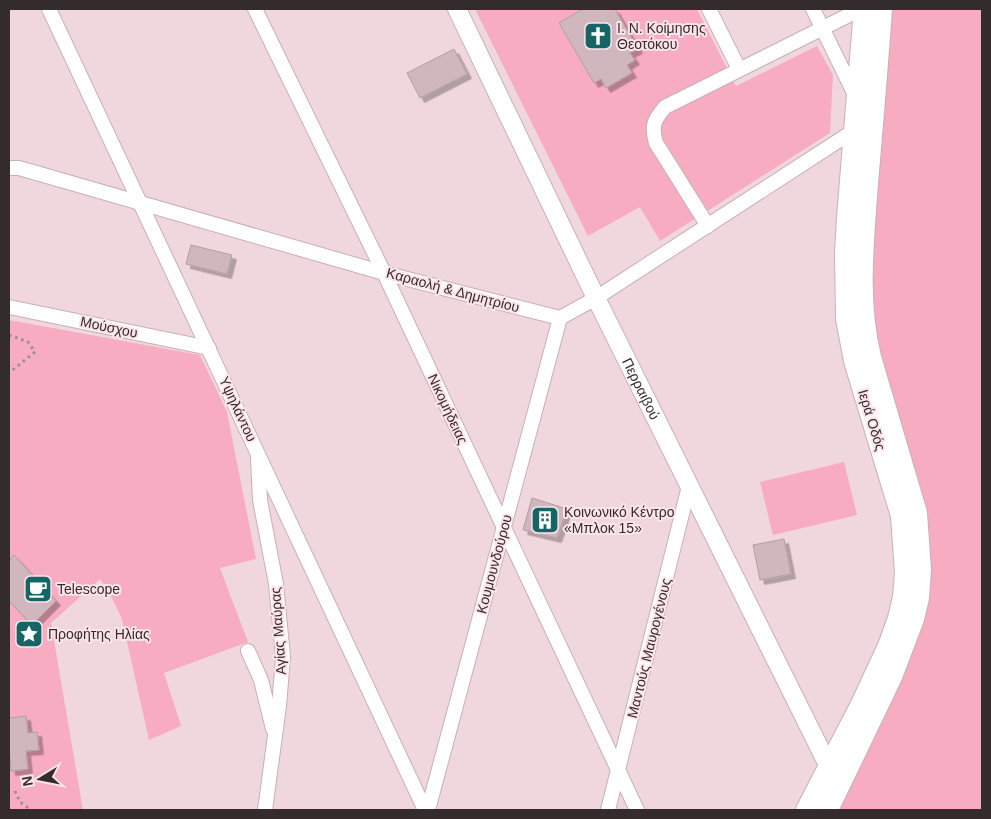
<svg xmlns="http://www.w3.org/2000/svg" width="991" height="819" viewBox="0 0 991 819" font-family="Helvetica,sans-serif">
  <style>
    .green { fill: #f7acc2 }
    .building { fill: #cfb7bd; stroke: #b49da3; filter: url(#shadow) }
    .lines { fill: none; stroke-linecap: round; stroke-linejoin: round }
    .minor-casing { stroke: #c7b0b6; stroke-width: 16 }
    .tertiary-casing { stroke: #c7b0b6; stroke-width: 20 }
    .secondary-casing { stroke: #c7b0b6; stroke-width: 22 }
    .path { stroke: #9e8c91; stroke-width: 3; stroke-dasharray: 2.5 4; stroke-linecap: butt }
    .minor { stroke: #fff; stroke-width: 14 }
    .tertiary { stroke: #fff; stroke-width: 18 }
    .secondary { stroke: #fff; stroke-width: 20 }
    .labels { text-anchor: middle; stroke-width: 4; stroke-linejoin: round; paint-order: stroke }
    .poi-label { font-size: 14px; fill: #342b2d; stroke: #fde4eb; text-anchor: start }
    .street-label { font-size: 14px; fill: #342b2d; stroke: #fde4eb }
  </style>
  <defs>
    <filter id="shadow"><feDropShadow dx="4.5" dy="4.5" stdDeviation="0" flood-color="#0004"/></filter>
  </defs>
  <rect width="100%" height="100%" fill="#f0d7de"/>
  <!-- green -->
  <g class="green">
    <polygon points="475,9 697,9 736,86 817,46 833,75 830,133 660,241 640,207 588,236"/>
    <polygon points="889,9 982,9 982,810 834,810 907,656 878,350 870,298"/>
    <polygon points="9,320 200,355 227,412 256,559 220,568 248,642 164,673 181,726 149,740 122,619 109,592 100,579 51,623 83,810 9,810"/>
    <polygon points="844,462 857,515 773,535 760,482"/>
  </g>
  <!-- building -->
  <g class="building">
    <polygon points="583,9 615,9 638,49 630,53 635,60 627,65 632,73 606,88 601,79 594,83 559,23"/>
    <polygon points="454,49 467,74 420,98 407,73"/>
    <polygon points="191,245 232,255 227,274 186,264"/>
    <polygon points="532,498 567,509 557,538 523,530"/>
    <polygon points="784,539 791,574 760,580 753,545"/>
    <polygon points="14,555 56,601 32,625 9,601 9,561"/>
    <polygon points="26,716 28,733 37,732 39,750 26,751 28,769 11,771 9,746 9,718"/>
  </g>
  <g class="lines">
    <defs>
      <g id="minor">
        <polyline points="49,9 425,810"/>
        <polyline points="255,9 384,273 637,810"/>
        <polyline points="709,9 739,69"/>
        <polyline points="813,9 856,97"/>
        <polyline points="9,168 19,168 384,273 560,318 596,298 855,130"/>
        <path d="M708,226L656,143C651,126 654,120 665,107L861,9"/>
        <polyline points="9,307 209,348"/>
        <polyline points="258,459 260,500 276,584 283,657 279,706 265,810"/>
        <polyline points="248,651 261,680 273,729"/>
        <polyline points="428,810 560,318"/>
        <polyline points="608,810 689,486"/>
      </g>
      <g id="tertiary">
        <path id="s1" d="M457,9L596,298L829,767"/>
      </g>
      <g id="secondary">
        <polyline points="806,810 861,704 888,646 898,618 903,597 905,573 901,516 854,361 846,319 845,253 847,217 864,9"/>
        <path d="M828,810L892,677L914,619L919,598L921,570L917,513L871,357C857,300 864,242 868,183C873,125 878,67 882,9"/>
      </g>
    </defs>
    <!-- minor casing -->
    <use href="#minor" class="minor-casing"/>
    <!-- tertiary casing -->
    <use href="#tertiary" class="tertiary-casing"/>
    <!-- secondary casing -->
    <use href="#secondary" class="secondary-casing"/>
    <!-- path -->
    <g class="path">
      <polyline points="9,335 28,342 35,352 9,373"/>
      <polyline points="15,791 20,802 31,810"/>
    </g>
    <!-- minor -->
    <use href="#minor" class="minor"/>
    <!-- tertiary -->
    <use href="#tertiary" class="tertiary"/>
    <!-- secondary -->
    <use href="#secondary" class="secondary"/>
  </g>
  <!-- icons -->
  <defs>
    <symbol id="church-square" viewBox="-11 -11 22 22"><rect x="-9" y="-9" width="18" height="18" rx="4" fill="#166565" stroke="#fde4eb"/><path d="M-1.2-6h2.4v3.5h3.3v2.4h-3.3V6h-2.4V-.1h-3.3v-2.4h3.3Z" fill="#fff"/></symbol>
    <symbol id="building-square" viewBox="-11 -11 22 22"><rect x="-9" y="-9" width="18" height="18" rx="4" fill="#166565" stroke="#fde4eb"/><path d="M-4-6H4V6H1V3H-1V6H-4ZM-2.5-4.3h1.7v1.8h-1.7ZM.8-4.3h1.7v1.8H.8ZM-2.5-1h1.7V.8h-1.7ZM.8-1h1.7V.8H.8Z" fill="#fff"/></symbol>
    <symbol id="cafe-square" viewBox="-11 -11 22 22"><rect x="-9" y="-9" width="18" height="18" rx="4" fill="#166565" stroke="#fde4eb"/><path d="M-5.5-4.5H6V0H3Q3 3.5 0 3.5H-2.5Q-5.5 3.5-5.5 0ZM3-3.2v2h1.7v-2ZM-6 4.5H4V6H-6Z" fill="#fff"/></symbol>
    <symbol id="sight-square" viewBox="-11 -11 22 22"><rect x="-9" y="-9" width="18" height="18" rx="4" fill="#166565" stroke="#fde4eb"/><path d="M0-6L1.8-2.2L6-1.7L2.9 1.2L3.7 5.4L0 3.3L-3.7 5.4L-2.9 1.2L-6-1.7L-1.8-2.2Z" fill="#fff"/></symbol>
  </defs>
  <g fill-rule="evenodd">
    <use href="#church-square" x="582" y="20" width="32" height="32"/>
    <use href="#building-square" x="529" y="504" width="32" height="32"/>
    <use href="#cafe-square" x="22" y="573" width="32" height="32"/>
    <use href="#sight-square" x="13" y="618" width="32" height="32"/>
  </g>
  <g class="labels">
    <!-- poi labels -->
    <g class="poi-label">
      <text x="617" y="33">Ι. Ν. Κοίμησης<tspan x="617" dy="16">Θεοτόκου</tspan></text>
      <text x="564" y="517">Κοινωνικό Κέντρο<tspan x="564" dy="16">«Μπλοκ 15»</tspan></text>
      <text x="57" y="594">Telescope</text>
      <text x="48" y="639">Προφήτης Ηλίας</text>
    </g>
    <!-- street labels -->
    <g class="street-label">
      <text transform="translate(453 290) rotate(15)" y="5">Καραολή &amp; Δημητρίου</text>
      <text transform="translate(109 327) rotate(12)" y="5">Μούσχου</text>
      <text dy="5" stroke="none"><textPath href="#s1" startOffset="422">Περραιβού</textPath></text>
      <text transform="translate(238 409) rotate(65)" y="5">Υψηλάντου</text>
      <text transform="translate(448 409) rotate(65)" y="5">Νικομήδειας</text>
      <text transform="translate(872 420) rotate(73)" y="5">Ιερά Οδός</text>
      <text transform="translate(494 564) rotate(-75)" y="5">Κουμουνδούρου</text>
      <text transform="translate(278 631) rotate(-94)" y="5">Αγίας Μαύρας</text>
      <text transform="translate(649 648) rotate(-76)" y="5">Μαντούς Μαυρογένους</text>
    </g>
  </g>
  <!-- border -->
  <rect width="991" height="819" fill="none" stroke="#342b2d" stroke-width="20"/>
  <!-- north arrow -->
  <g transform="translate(40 779) rotate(260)" stroke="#fde4eb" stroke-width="4" paint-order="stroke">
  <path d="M0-4L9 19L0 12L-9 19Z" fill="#342b2d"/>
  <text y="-8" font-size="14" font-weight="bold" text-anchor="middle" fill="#342b2d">N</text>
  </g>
</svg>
